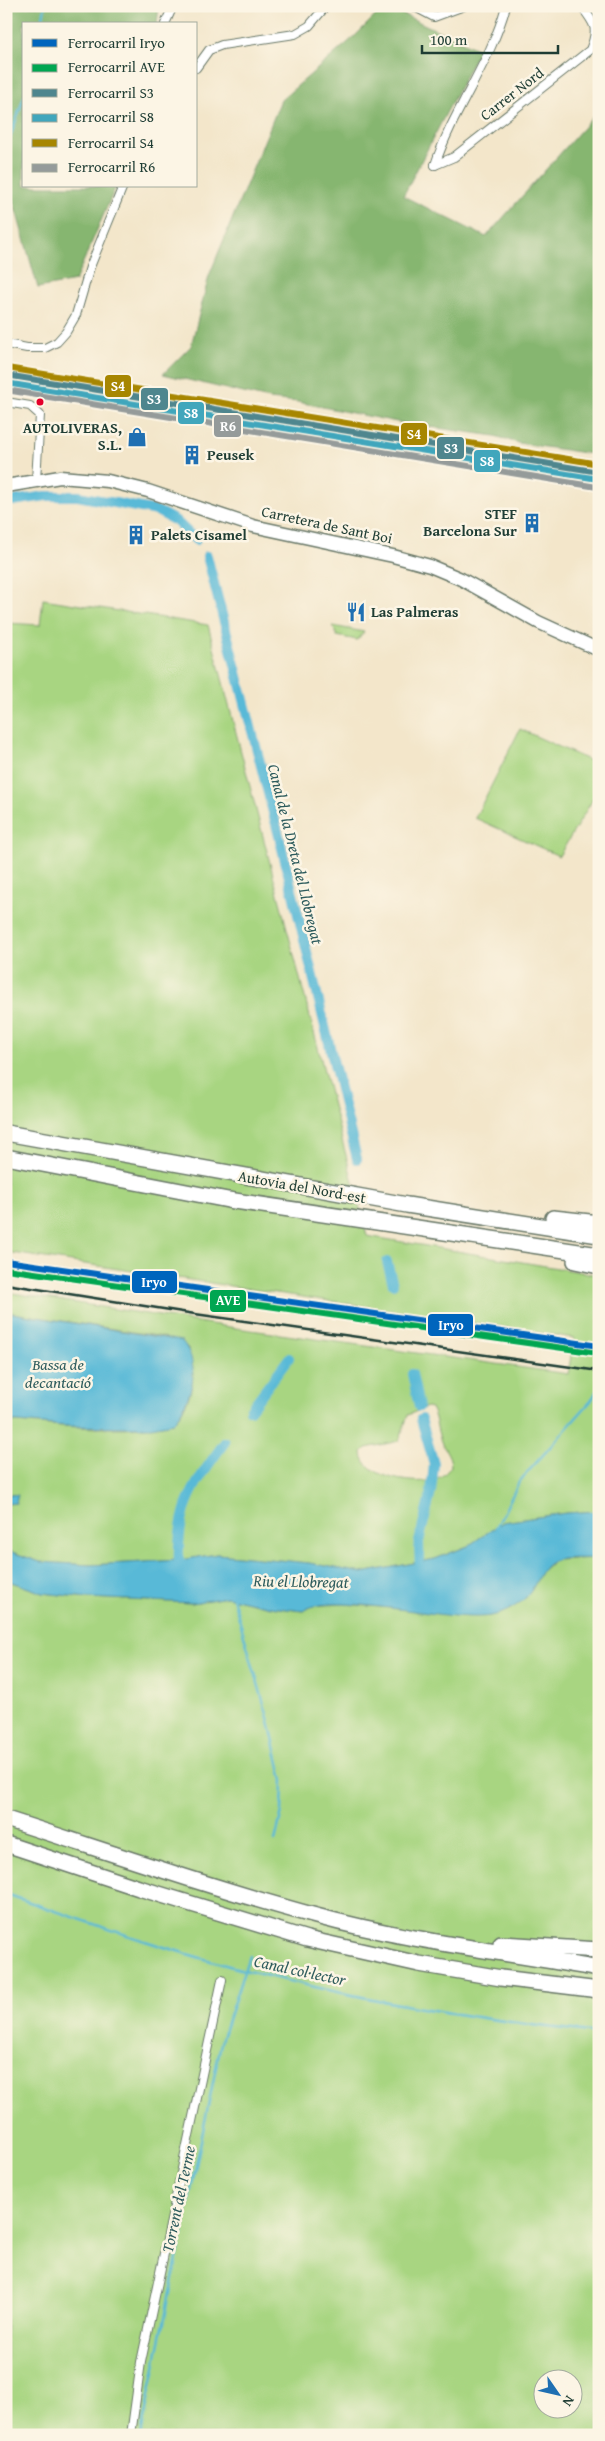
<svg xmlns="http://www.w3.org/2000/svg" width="605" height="2441" viewBox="0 0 605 2441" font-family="'Gentium Book Plus',serif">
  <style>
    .green { fill: #a8d581; stroke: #64895a; fill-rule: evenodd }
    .forest { fill: #86b66f; stroke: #527a52 }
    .water { fill: #59b9d7; stroke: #3c7b86 }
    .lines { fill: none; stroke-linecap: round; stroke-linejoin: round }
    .stream { stroke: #59b9d7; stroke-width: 2.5 }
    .canal { stroke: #59b9d7; stroke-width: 10 }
    .minor-casing { stroke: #697868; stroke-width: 10 }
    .primary-casing { stroke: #697868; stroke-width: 15 }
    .motorway-casing { stroke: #697868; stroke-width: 18 }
    .minor { stroke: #fff; stroke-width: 8 }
    .primary { stroke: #fff; stroke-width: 12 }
    .motorway { stroke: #fff; stroke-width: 15 }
    .rail { stroke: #1f3d34; stroke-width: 2.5 }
    .rail-1-casing { stroke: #fcf5e5; stroke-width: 10 }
    .rail-2-casing { stroke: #fcf5e5; stroke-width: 10 }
    .rail-3-casing { stroke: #fcf5e5; stroke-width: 10 }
    .rail-4-casing { stroke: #fcf5e5; stroke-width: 10 }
    .rail-5-casing { stroke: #fcf5e5; stroke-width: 10 }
    .rail-6-casing { stroke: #fcf5e5; stroke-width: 10 }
    .rail-1 { stroke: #0065bd; stroke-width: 6 }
    .rail-2 { stroke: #00a651; stroke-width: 6 }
    .rail-3 { stroke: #4f868e; stroke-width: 6 }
    .rail-4 { stroke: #41a6bc; stroke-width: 6 }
    .rail-5 { stroke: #a78600; stroke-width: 6 }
    .rail-6 { stroke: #959b9a; stroke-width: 6 }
    .bus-dot { fill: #e4002b; stroke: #fcf5e5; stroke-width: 2 }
    .labels { text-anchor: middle; stroke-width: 5; stroke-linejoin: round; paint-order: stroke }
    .street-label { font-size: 15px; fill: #1f3d34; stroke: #fcf5e5 }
    .poi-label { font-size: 15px; font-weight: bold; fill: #1f3d34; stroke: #fcf5e5; text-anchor: start }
    .water-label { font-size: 16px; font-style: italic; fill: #2e5c5d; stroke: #fcf5e5 }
    .line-badge { stroke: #fcf5e5; stroke-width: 2 }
    .badge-label { font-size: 14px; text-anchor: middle; font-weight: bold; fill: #fff }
  </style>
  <rect width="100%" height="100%" fill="#fcf5e5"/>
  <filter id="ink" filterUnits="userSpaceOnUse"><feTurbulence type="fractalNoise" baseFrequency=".02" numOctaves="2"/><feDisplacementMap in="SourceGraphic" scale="10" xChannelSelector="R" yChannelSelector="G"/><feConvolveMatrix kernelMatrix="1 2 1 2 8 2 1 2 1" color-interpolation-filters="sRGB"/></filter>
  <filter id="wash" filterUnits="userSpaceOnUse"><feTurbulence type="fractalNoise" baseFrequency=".0096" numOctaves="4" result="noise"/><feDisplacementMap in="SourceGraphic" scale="20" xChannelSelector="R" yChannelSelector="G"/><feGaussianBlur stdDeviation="1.12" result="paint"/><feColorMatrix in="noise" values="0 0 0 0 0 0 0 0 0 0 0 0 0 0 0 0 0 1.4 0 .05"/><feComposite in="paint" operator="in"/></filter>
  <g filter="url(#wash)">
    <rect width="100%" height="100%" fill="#f3e6ca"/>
    <!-- green -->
    <g class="green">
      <path d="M43,599L208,625L367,1236L599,1275V1511L566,1513L503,1522L468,1546L435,1559L362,1573L309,1563L217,1554L181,1560L90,1565L40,1562L6,1550V1504L16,1503L17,1495L6,1494V1421C61,1426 119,1433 173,1423C195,1396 195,1380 188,1348L164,1337L6,1312V1292L236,1328L568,1374L574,1338L6,1252V623L40,625ZM427,1407L431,1408C436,1417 436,1425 439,1435C441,1447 451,1453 451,1466C448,1471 442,1477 436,1479C418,1486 362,1478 362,1452L366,1448L399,1441L408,1415Z"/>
      <polygon points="333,626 364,632 357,640 337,636"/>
      <polygon points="520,729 599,765 599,789 559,856 475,818"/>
      <path d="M599,1558V2435H6V1580L43,1593L88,1598L192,1603L227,1597L271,1607L303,1611L310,1606L343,1604L490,1616L531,1591L540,1571L556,1560ZM542,2378H572V2408H542Z"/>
    </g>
    <!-- forest -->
    <g class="forest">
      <polygon points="6,6 159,6 157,24 24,24 24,186 116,186 75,281 38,288 6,175"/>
      <polygon points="385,6 479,50 403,196 486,237 599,110 599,455 518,443 495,436 402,423 298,402 269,399 163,374 191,346 209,276 281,100 353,38"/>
    </g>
    <!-- water -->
    <g class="water">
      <path d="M6,1312L182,1341C203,1366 191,1400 173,1423L151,1427H126L66,1426L6,1421Z"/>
      <polygon points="6,1494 18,1495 16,1503 6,1504"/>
      <path d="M599,1511V1558C586,1559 570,1557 557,1560C541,1564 539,1579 531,1591C523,1603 506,1614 490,1616C449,1623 331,1590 303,1611L271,1607L227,1597L192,1603L88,1598L43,1593L6,1580V1550L40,1562L90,1565L180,1560L217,1554L309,1563L362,1573L435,1559L468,1546L503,1522L566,1513Z"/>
    </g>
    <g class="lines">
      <!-- stream -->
      <g class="stream">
        <polyline points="42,24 45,6"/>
        <polyline points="6,149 24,97"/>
        <polyline points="496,1528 519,1482 591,1401 599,1387"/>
        <polyline points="233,1598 269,1721 283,1780 282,1811 275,1841"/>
        <path d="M6,1894C85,1921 163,1949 244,1970C360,2000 480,2020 599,2033"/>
        <polyline points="141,2435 222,2038 249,1956"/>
      </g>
      <!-- canal -->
      <g class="canal">
        <polyline points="6,502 46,496 78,496 157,511 176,521 196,540"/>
        <polyline points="207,556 278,832 357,1159"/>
        <polyline points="387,1262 393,1284"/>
        <polyline points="412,1374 419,1407"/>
        <polyline points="250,1410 289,1358"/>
        <path d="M179,1573C176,1511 189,1491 225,1442"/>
        <polyline points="420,1574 419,1542 431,1492 434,1464 421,1419"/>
      </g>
    </g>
  </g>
  <g filter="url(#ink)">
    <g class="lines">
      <defs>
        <g id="minor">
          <polyline points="413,6 434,17 464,6"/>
          <polyline points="165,24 173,6"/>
          <polyline points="196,68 209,50 222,45 295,34 309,26 326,6"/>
          <path d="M435,165L454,157L590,50C599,28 595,24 581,6"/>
          <path d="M435,165C453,110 491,62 506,6"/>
          <polyline points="6,344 27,348 45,348 57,342 66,332 76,315 90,267 123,186"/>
          <polyline points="6,402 30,406 40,415 36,480"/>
          <polyline points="131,2435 141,2362 222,1980"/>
        </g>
        <polyline id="primary" points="6,486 60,477 108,481 148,491 253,526 393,556 430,566 461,579 538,622 599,650"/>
        <g id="motorway">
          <polyline points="6,1133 407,1205 599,1235"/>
          <polyline points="6,1157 228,1200 599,1255"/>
          <polyline points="553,1218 599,1223"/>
          <polyline points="575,1261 599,1266"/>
          <path d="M6,1819C109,1852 212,1888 316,1916C408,1941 505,1952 599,1969"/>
          <polyline points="6,1844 139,1888 307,1939 419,1964 501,1978 599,1990"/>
          <polyline points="501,1944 599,1950"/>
        </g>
      </defs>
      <!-- minor casing -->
      <use href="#minor" class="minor-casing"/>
      <!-- primary casing -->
      <use href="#primary" class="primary-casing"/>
      <!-- motorway casing -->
      <use href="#motorway" class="motorway-casing"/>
      <!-- minor -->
      <use href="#minor" class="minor"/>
      <!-- primary -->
      <use href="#primary" class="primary"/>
      <!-- motorway -->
      <use href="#motorway" class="motorway"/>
      <!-- rail -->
      <polyline class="rail" points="6,1284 195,1314 599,1371"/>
      <defs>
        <polyline id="rail-1" points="6,1261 599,1346"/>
        <polyline id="rail-2" points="6,1269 598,1353"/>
        <polyline id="rail-3" points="6,375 599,472"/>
        <polyline id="rail-4" points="6,383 598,479"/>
        <polyline id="rail-5" points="7,368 599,464"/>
        <polyline id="rail-6" points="6,390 597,487"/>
      </defs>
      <!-- rail-1 casing -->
      <use href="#rail-1" class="rail-1-casing"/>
      <!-- rail-2 casing -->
      <use href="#rail-2" class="rail-2-casing"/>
      <!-- rail-3 casing -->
      <use href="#rail-3" class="rail-3-casing"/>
      <!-- rail-4 casing -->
      <use href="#rail-4" class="rail-4-casing"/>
      <!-- rail-5 casing -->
      <use href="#rail-5" class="rail-5-casing"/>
      <!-- rail-6 casing -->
      <use href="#rail-6" class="rail-6-casing"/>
      <!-- rail-1 -->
      <use href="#rail-1" class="rail-1"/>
      <!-- rail-2 -->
      <use href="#rail-2" class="rail-2"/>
      <!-- rail-3 -->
      <use href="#rail-3" class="rail-3"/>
      <!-- rail-4 -->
      <use href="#rail-4" class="rail-4"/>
      <!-- rail-5 -->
      <use href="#rail-5" class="rail-5"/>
      <!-- rail-6 -->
      <use href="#rail-6" class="rail-6"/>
    </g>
  </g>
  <!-- icons -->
  <defs>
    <symbol id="shop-bare" viewBox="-9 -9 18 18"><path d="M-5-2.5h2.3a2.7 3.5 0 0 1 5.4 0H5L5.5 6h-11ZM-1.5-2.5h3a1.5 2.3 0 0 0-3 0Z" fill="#1f6fb2" stroke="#fcf5e5" stroke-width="2.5" paint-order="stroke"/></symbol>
    <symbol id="building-bare" viewBox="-9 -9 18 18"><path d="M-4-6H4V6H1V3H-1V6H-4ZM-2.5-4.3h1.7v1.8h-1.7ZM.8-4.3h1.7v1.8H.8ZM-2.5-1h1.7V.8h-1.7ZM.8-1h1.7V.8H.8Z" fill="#1f6fb2" stroke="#fcf5e5" stroke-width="2.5" paint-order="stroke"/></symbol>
    <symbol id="restaurant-bare" viewBox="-9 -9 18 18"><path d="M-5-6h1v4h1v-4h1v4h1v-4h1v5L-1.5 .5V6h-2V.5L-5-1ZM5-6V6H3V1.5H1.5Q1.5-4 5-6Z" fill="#1f6fb2" stroke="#fcf5e5" stroke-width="2.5" paint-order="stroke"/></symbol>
  </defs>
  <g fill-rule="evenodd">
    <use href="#shop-bare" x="123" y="423" width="28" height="28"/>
    <use href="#building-bare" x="178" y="441" width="28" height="28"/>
    <use href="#building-bare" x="518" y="509" width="28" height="28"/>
    <use href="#building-bare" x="122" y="521" width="28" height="28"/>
    <use href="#restaurant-bare" x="342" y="598" width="28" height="28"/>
  </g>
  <!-- markers -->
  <circle class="bus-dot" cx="40" cy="402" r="4.5"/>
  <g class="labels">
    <!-- street labels -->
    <g class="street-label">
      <text transform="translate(512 94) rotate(-38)" y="5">Carrer Nord</text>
      <text transform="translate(327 525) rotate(12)" y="5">Carretera de Sant Boi</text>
      <text transform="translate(302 1187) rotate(10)" y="5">Autovia del Nord-est</text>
    </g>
    <!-- poi labels -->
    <g class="poi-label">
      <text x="122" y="433" text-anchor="end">AUTOLIVERAS,<tspan x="122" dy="17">S.L.</tspan></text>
      <text x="207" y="460">Peusek</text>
      <text x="517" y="519" text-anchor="end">STEF<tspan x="517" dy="17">Barcelona Sur</tspan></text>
      <text x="151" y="540">Palets Cisamel</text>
      <text x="371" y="617">Las Palmeras</text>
    </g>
    <!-- water labels -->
    <g class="water-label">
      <text transform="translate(296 854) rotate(76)" y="6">Canal de la Dreta del Llobregat</text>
      <text x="58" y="1370">Bassa de<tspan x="58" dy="18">decantació</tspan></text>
      <text transform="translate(301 1581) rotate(1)" y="6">Riu el Llobregat</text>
      <text transform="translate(300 1970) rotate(12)" y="6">Canal col·lector</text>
      <text transform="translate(178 2199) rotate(-78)" y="6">Torrent del Terme</text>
    </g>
  </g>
  <g class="line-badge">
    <rect x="104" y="374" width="28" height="24" rx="5" fill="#a78600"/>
    <rect x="140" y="387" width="29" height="24" rx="5" fill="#4f868e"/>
    <rect x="177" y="401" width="28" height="24" rx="5" fill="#41a6bc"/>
    <rect x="213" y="414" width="29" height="24" rx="5" fill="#959b9a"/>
    <rect x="400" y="422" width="28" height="24" rx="5" fill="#a78600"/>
    <rect x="436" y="436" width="29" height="24" rx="5" fill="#4f868e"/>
    <rect x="473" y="449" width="28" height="24" rx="5" fill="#41a6bc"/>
    <rect x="131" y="1270" width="47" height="24" rx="5" fill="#0065bd"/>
    <rect x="209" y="1289" width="38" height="24" rx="5" fill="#00a651"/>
    <rect x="427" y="1313" width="47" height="24" rx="5" fill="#0065bd"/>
  </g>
  <g class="badge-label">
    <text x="118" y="391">S4</text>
    <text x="154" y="404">S3</text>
    <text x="191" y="418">S8</text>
    <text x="228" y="431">R6</text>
    <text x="414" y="439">S4</text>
    <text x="451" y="453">S3</text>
    <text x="487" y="466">S8</text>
    <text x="154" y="1287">Iryo</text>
    <text x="228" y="1305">AVE</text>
    <text x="451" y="1330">Iryo</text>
  </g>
  <!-- margin -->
  <rect width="605" height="2441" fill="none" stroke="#fcf5e5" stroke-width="25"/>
  <!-- legend -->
  <rect x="22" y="22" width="175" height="165" fill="#fcf5e5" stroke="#a4ab9e"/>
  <rect x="32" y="39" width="25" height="8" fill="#0065bd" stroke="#a4ab9e"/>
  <text x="68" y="48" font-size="15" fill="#1f3d34">Ferrocarril Iryo</text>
  <rect x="32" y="64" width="25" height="8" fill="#00a651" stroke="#a4ab9e"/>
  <text x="68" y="72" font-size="15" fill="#1f3d34">Ferrocarril AVE</text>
  <rect x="32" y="89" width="25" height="8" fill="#4f868e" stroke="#a4ab9e"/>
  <text x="68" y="98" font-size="15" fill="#1f3d34">Ferrocarril S3</text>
  <rect x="32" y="114" width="25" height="8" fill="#41a6bc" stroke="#a4ab9e"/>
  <text x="68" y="122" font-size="15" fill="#1f3d34">Ferrocarril S8</text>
  <rect x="32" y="139" width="25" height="8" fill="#a78600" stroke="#a4ab9e"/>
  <text x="68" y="148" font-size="15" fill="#1f3d34">Ferrocarril S4</text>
  <rect x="32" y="164" width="25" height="8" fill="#959b9a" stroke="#a4ab9e"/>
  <text x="68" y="172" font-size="15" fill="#1f3d34">Ferrocarril R6</text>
  <!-- north arrow -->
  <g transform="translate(558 2394) rotate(124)"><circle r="24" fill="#fcf5e5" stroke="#a4ab9e"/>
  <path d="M0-4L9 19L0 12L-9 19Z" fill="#1f6fb2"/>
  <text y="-8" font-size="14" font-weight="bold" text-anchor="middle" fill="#1f3d34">N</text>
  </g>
  <!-- scale -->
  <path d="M422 45v8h136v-8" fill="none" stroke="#1f3d34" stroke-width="2.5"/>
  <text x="430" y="45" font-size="15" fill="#1f3d34" stroke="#fcf5e5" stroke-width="4" paint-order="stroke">100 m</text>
</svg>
